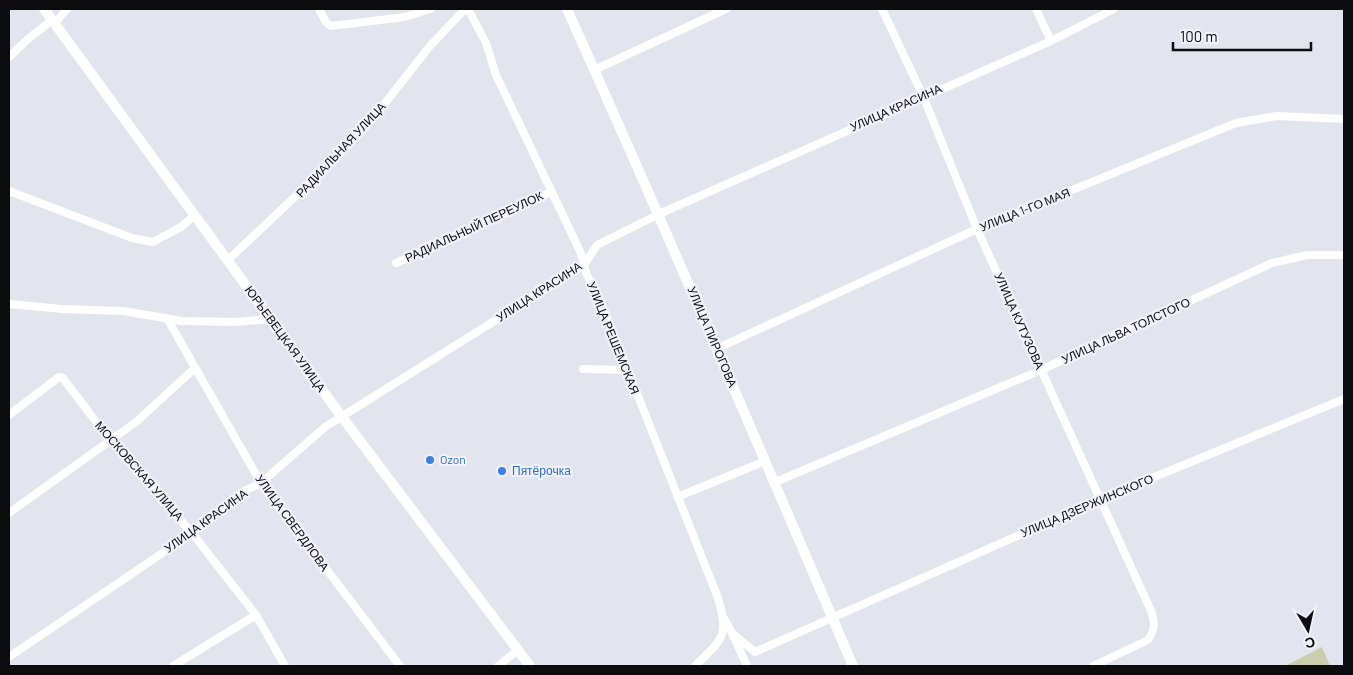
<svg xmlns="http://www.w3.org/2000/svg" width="1353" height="675" viewBox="0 0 1353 675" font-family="Barlow,sans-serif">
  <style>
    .green { fill: #cbcdaf }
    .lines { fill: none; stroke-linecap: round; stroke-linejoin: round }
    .street { stroke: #fff; stroke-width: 8 }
    .secondary { stroke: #fff; stroke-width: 10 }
    .shop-dot { fill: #3f7fe0; stroke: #f0f2fc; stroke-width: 2 }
    .labels { text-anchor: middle; stroke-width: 4.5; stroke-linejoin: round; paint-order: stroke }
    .street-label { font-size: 12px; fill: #0c0c0f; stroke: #f0f2fc }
    .shop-label { font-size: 12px; fill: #366cbe; stroke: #f0f2fc; text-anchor: start }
  </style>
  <rect width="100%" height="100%" fill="#e2e5ee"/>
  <!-- green -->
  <polygon class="green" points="1322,647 1330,666 1285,666"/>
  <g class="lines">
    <!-- street -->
    <g class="street">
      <polyline points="319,9 326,22 331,26 405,17 430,9"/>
      <path d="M468,9L486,43L496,75L580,251L587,275L602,305L718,598C730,637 722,639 695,666"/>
      <path d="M882,9L923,96L977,229L1152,613C1155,624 1155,630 1148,640L1093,666"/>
      <polyline points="1036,9 1051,41"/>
      <polyline points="55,23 67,9"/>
      <polyline points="9,57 28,39 52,20"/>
      <polyline points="594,70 726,9"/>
      <polyline points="9,191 132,238 153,242 181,227 195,215"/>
      <polyline points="228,260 332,162 371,121 430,46 465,9"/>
      <polyline points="396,263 551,192"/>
      <polyline points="9,304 62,309 123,311 182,321 234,322 271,319"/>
      <polyline points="168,320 261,483 400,666"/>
      <polyline points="718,348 977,229 1236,123 1277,116 1344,119"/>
      <polyline points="583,369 626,370"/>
      <polyline points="9,415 59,377 62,377 110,440 192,533 256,615 285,666"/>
      <polyline points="773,483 1041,370 1272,263 1307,255 1344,255"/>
      <polyline points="677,497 763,462"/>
      <polyline points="9,513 136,422 195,368"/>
      <polyline points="725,620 732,633 755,652 1101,499 1344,399"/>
      <polyline points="733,635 747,666"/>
      <polyline points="9,657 192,533 246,490 261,483 325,427 584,265 597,245 659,214 1051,41 1114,9"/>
      <polyline points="173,666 256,615"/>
      <polyline points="498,666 518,650"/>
    </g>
    <!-- secondary -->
    <g class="secondary">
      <polyline points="44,9 342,417 530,666"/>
      <path d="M567,9C665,227 759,446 853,666"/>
    </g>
  </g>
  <!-- markers -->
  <g class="shop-dot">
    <circle cx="430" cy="460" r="5"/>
    <circle cx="502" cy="471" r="5"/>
  </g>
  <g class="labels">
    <!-- street labels -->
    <g class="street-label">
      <text transform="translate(896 108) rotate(-24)" y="4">УЛИЦА КРАСИНА</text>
      <text transform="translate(341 150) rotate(-47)" y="4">РАДИАЛЬНАЯ УЛИЦА</text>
      <text transform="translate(1025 210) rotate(-22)" y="4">УЛИЦА 1-ГО МАЯ</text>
      <text transform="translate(474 227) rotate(-25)" y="4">РАДИАЛЬНЫЙ ПЕРЕУЛОК</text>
      <text transform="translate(539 292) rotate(-33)" y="4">УЛИЦА КРАСИНА</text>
      <text transform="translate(1019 321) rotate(66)" y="4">УЛИЦА КУТУЗОВА</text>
      <text transform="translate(1126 331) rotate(-25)" y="4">УЛИЦА ЛЬВА ТОЛСТОГО</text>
      <text transform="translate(712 337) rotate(67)" y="4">УЛИЦА ПИРОГОВА</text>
      <text transform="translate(613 338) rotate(68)" y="4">УЛИЦА РЕШЕМСКАЯ</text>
      <text transform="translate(285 339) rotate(54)" y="4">ЮРЬЕВЕЦКАЯ УЛИЦА</text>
      <text transform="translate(139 471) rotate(49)" y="4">МОСКОВСКАЯ УЛИЦА</text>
      <text transform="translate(1087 506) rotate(-23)" y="4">УЛИЦА ДЗЕРЖИНСКОГО</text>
      <text transform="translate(206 521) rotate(-36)" y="4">УЛИЦА КРАСИНА</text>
      <text transform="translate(292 523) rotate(54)" y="4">УЛИЦА СВЕРДЛОВА</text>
    </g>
    <!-- shop labels -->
    <g class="shop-label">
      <text x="440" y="464">Ozon</text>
      <text x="512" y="475">Пятёрочка</text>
    </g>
  </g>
  <!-- border -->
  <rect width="1353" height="675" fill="none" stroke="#0c0c0f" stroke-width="20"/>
  <!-- north arrow -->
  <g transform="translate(1308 630) rotate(171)" stroke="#f0f2fc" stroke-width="4" paint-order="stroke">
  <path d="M0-4L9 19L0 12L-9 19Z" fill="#0c0c0f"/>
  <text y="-8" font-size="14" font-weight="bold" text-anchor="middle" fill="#0c0c0f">С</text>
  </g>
  <!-- scale -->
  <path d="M1173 42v8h138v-8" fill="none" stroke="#0c0c0f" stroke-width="2.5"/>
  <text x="1180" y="42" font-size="15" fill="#0c0c0f" stroke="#f0f2fc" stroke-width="4" paint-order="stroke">100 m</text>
</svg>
